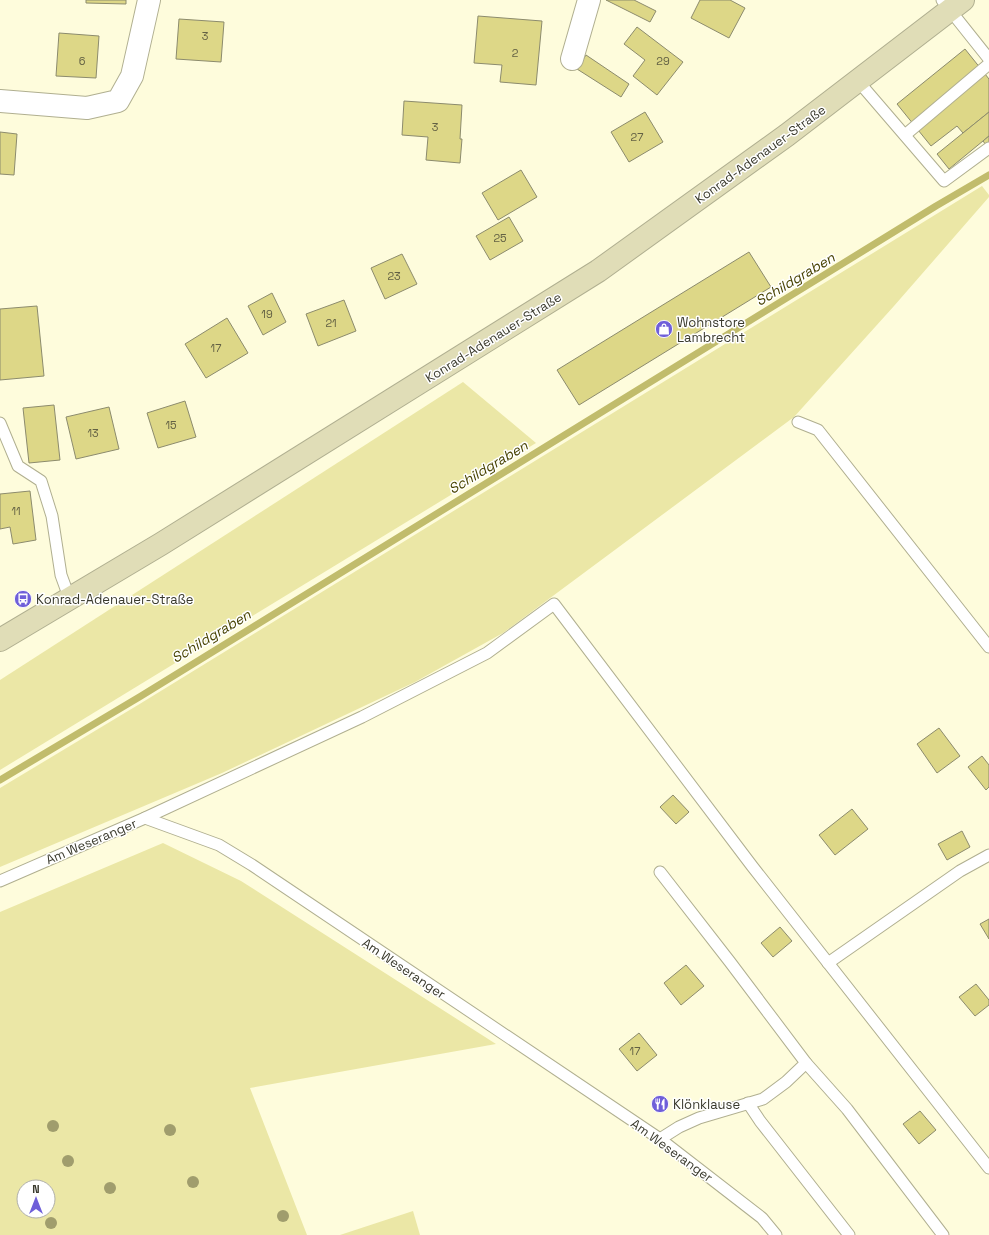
<svg xmlns="http://www.w3.org/2000/svg" width="989" height="1235" viewBox="0 0 989 1235" font-family="'Space Grotesk',sans-serif">
  <style>
    .green { fill: #ebe7a6; fill-rule: evenodd }
    .lines { fill: none; stroke-linecap: round; stroke-linejoin: round }
    .stream { stroke: #c1bc6c; stroke-width: 7 }
    .building { fill: #ddd787; stroke: #8c8b6d }
    .lane-casing { stroke: #b0af90; stroke-width: 13 }
    .street-casing { stroke: #b0af90; stroke-width: 24 }
    .secondary-casing { stroke: #b0af90; stroke-width: 24 }
    .lane { stroke: #fff; stroke-width: 11 }
    .street { stroke: #fff; stroke-width: 22 }
    .secondary { stroke: #e0ddb7; stroke-width: 22 }
    .tree { fill: #a09d6d }
    .labels { text-anchor: middle; stroke-width: 3; stroke-linejoin: round; paint-order: stroke }
    .number-label { font-size: 11px; fill: #636144 }
    .street-label { font-size: 13px; fill: #3a3a2d; stroke: #fff }
    .poi-label { font-size: 13px; fill: #3a3a2d; stroke: #fff; text-anchor: start }
    .water-label { font-size: 14px; font-style: italic; fill: #474200; stroke: #fff }
  </style>
  <rect width="100%" height="100%" fill="#fefcdc"/>
  <!-- green -->
  <g class="green">
    <polygon points="982,186 989,195 989,197 894,306 794,417 503,633 415,682 222,773 0,867 0,788 138,705"/>
    <polygon points="463,382 536,443 0,770 0,680"/>
    <path d="M163,843L241,881L496,1044L250,1088L307,1235H0V912ZM24,1187H48V1211H24Z"/>
    <polygon points="413,1211 420,1235 340,1235"/>
  </g>
  <g class="lines">
    <!-- stream -->
    <polyline class="stream" points="0,780 141,696 936,206 989,175"/>
  </g>
  <!-- building -->
  <g class="building">
    <polygon points="86,0 126,0 126,4 86,3"/>
    <polygon points="606,0 634,0 656,11 650,22"/>
    <polygon points="700,0 730,0 745,8 729,38 691,18"/>
    <polygon points="478,16 542,21 536,85 500,82 502,65 474,63"/>
    <polygon points="179,19 224,22 221,62 176,59"/>
    <polygon points="637,27 683,62 657,95 633,76 645,60 624,44"/>
    <polygon points="59,33 99,36 96,78 56,76"/>
    <polygon points="965,49 989,79 989,112 963,133 957,126 931,146 897,104"/>
    <polygon points="586,55 629,84 621,97 577,69"/>
    <polygon points="404,101 462,105 460,139 462,139 460,163 426,160 428,137 402,135"/>
    <polygon points="645,112 663,142 629,162 611,132"/>
    <polygon points="989,112 989,136 949,169 937,154"/>
    <polygon points="0,132 17,134 14,175 0,174"/>
    <polygon points="989,136 989,149 983,141"/>
    <polygon points="521,170 537,197 498,220 482,193"/>
    <polygon points="509,217 523,241 490,260 476,236"/>
    <polygon points="749,252 771,287 579,405 557,370"/>
    <polygon points="402,254 417,284 385,299 371,268"/>
    <polygon points="272,293 286,322 263,335 248,306"/>
    <polygon points="344,300 356,331 318,346 306,314"/>
    <polygon points="37,306 44,376 0,380 0,309"/>
    <polygon points="227,318 248,353 206,378 185,344"/>
    <polygon points="185,401 196,437 158,448 147,413"/>
    <polygon points="54,405 60,460 29,463 23,408"/>
    <polygon points="109,407 119,449 76,459 66,417"/>
    <polygon points="30,491 36,540 13,544 10,527 0,529 0,494"/>
    <polygon points="939,728 960,756 937,773 917,744"/>
    <polygon points="982,756 989,765 989,787 986,790 968,767"/>
    <polygon points="673,795 689,812 676,824 660,807"/>
    <polygon points="852,809 868,829 835,855 819,835"/>
    <polygon points="962,831 970,847 947,860 938,844"/>
    <polygon points="989,919 989,939 980,924"/>
    <polygon points="780,927 792,941 773,957 761,943"/>
    <polygon points="686,965 704,986 681,1005 664,983"/>
    <polygon points="976,984 989,1000 989,1005 975,1016 959,997"/>
    <polygon points="639,1033 657,1055 637,1071 619,1049"/>
    <polygon points="920,1111 936,1130 919,1144 903,1124"/>
  </g>
  <g class="lines">
    <defs>
      <g id="lane">
        <polyline points="942,0 989,59"/>
        <polyline points="858,81 944,181 989,148"/>
        <polyline points="905,135 989,64"/>
        <polyline points="798,422 818,430 989,647"/>
        <polyline points="0,423 18,466 41,481 52,516 61,575 69,597"/>
        <polyline points="145,818 362,717 487,653 554,604 752,866 989,1168"/>
        <polyline points="0,881 145,818 219,845 252,865 660,1139 762,1218 776,1235"/>
        <polyline points="828,963 960,871 989,855"/>
        <polyline points="806,1063 847,1109 943,1235"/>
        <polyline points="748,1103 760,1121 849,1235"/>
        <polyline points="660,1139 679,1127 699,1118 763,1099 786,1082 806,1063 730,962 660,872"/>
      </g>
      <g id="street">
        <polyline points="572,59 589,0"/>
        <polyline points="0,101 87,108 118,101 132,76 149,0"/>
      </g>
      <polyline id="secondary" points="0,640 161,544 598,271 787,135 963,0"/>
    </defs>
    <!-- lane casing -->
    <use href="#lane" class="lane-casing"/>
    <!-- street casing -->
    <use href="#street" class="street-casing"/>
    <!-- secondary casing -->
    <use href="#secondary" class="secondary-casing"/>
    <!-- lane -->
    <use href="#lane" class="lane"/>
    <!-- street -->
    <use href="#street" class="street"/>
    <!-- secondary -->
    <use href="#secondary" class="secondary"/>
  </g>
  <!-- trees -->
  <g class="tree">
    <circle cx="53" cy="1126" r="6"/>
    <circle cx="170" cy="1130" r="6"/>
    <circle cx="68" cy="1161" r="6"/>
    <circle cx="193" cy="1182" r="6"/>
    <circle cx="110" cy="1188" r="6"/>
    <circle cx="283" cy="1216" r="6"/>
    <circle cx="51" cy="1223" r="6"/>
  </g>
  <!-- icons -->
  <defs>
    <symbol id="shop-disc" viewBox="-11 -11 22 22"><circle r="9.5" fill="#6f5fd9" stroke="#fff"/><path d="M-5-2.5h2.3a2.7 3.5 0 0 1 5.4 0H5L5.5 6h-11ZM-1.5-2.5h3a1.5 2.3 0 0 0-3 0Z" fill="#fff"/></symbol>
    <symbol id="bus-disc" viewBox="-11 -11 22 22"><circle r="9.5" fill="#6f5fd9" stroke="#fff"/><path d="M-5-6H5V4H4V6H2V4H-2V6H-4V4H-5ZM-3.5-4V0h7V-4ZM-3.5 1.2v1.5H-2V1.2ZM2 1.2v1.5H3.5V1.2Z" fill="#fff"/></symbol>
    <symbol id="restaurant-disc" viewBox="-11 -11 22 22"><circle r="9.5" fill="#6f5fd9" stroke="#fff"/><path d="M-5-6h1v4h1v-4h1v4h1v-4h1v5L-1.5 .5V6h-2V.5L-5-1ZM5-6V6H3V1.5H1.5Q1.5-4 5-6Z" fill="#fff"/></symbol>
  </defs>
  <g fill-rule="evenodd">
    <use href="#shop-disc" x="654" y="319" width="20" height="20"/>
    <use href="#bus-disc" x="13" y="589" width="20" height="20"/>
    <use href="#restaurant-disc" x="650" y="1094" width="20" height="20"/>
  </g>
  <g class="labels">
    <!-- number labels -->
    <g class="number-label">
      <text x="205" y="40">3</text>
      <text x="515" y="57">2</text>
      <text x="82" y="65">6</text>
      <text x="663" y="65">29</text>
      <text x="435" y="131">3</text>
      <text x="637" y="141">27</text>
      <text x="500" y="242">25</text>
      <text x="394" y="280">23</text>
      <text x="267" y="318">19</text>
      <text x="331" y="327">21</text>
      <text x="216" y="352">17</text>
      <text x="171" y="429">15</text>
      <text x="93" y="437">13</text>
      <text x="16" y="515">11</text>
      <text x="635" y="1055">17</text>
    </g>
    <!-- street labels -->
    <g class="street-label">
      <text transform="translate(760 154) rotate(-36)" y="5">Konrad-Adenauer-Straße</text>
      <text transform="translate(493 337) rotate(-32)" y="5">Konrad-Adenauer-Straße</text>
      <text transform="translate(91 841) rotate(-23)" y="5">Am Weseranger</text>
      <text transform="translate(404 968) rotate(34)" y="5">Am Weseranger</text>
      <text transform="translate(672 1150) rotate(36)" y="5">Am Weseranger</text>
    </g>
    <!-- poi labels -->
    <g class="poi-label">
      <text x="677" y="327">Wohnstore<tspan x="677" dy="15">Lambrecht</tspan></text>
      <text x="36" y="604">Konrad-Adenauer-Straße</text>
      <text x="673" y="1109">Klönklause</text>
    </g>
    <!-- water labels -->
    <g class="water-label">
      <text transform="translate(795 279) rotate(-31)" y="5">Schildgraben</text>
      <text transform="translate(488 467) rotate(-31)" y="5">Schildgraben</text>
      <text transform="translate(211 636) rotate(-31)" y="5">Schildgraben</text>
    </g>
  </g>
  <!-- north arrow -->
  <g transform="translate(36 1199)"><circle r="19" fill="#ffffff" stroke="#b0b0ab"/>
  <path d="M0-3L7 15L0 10L-7 15Z" fill="#6f5fd9"/>
  <text y="-6" font-size="11" font-weight="bold" text-anchor="middle" fill="#3a3a2d">N</text>
  </g>
</svg>
